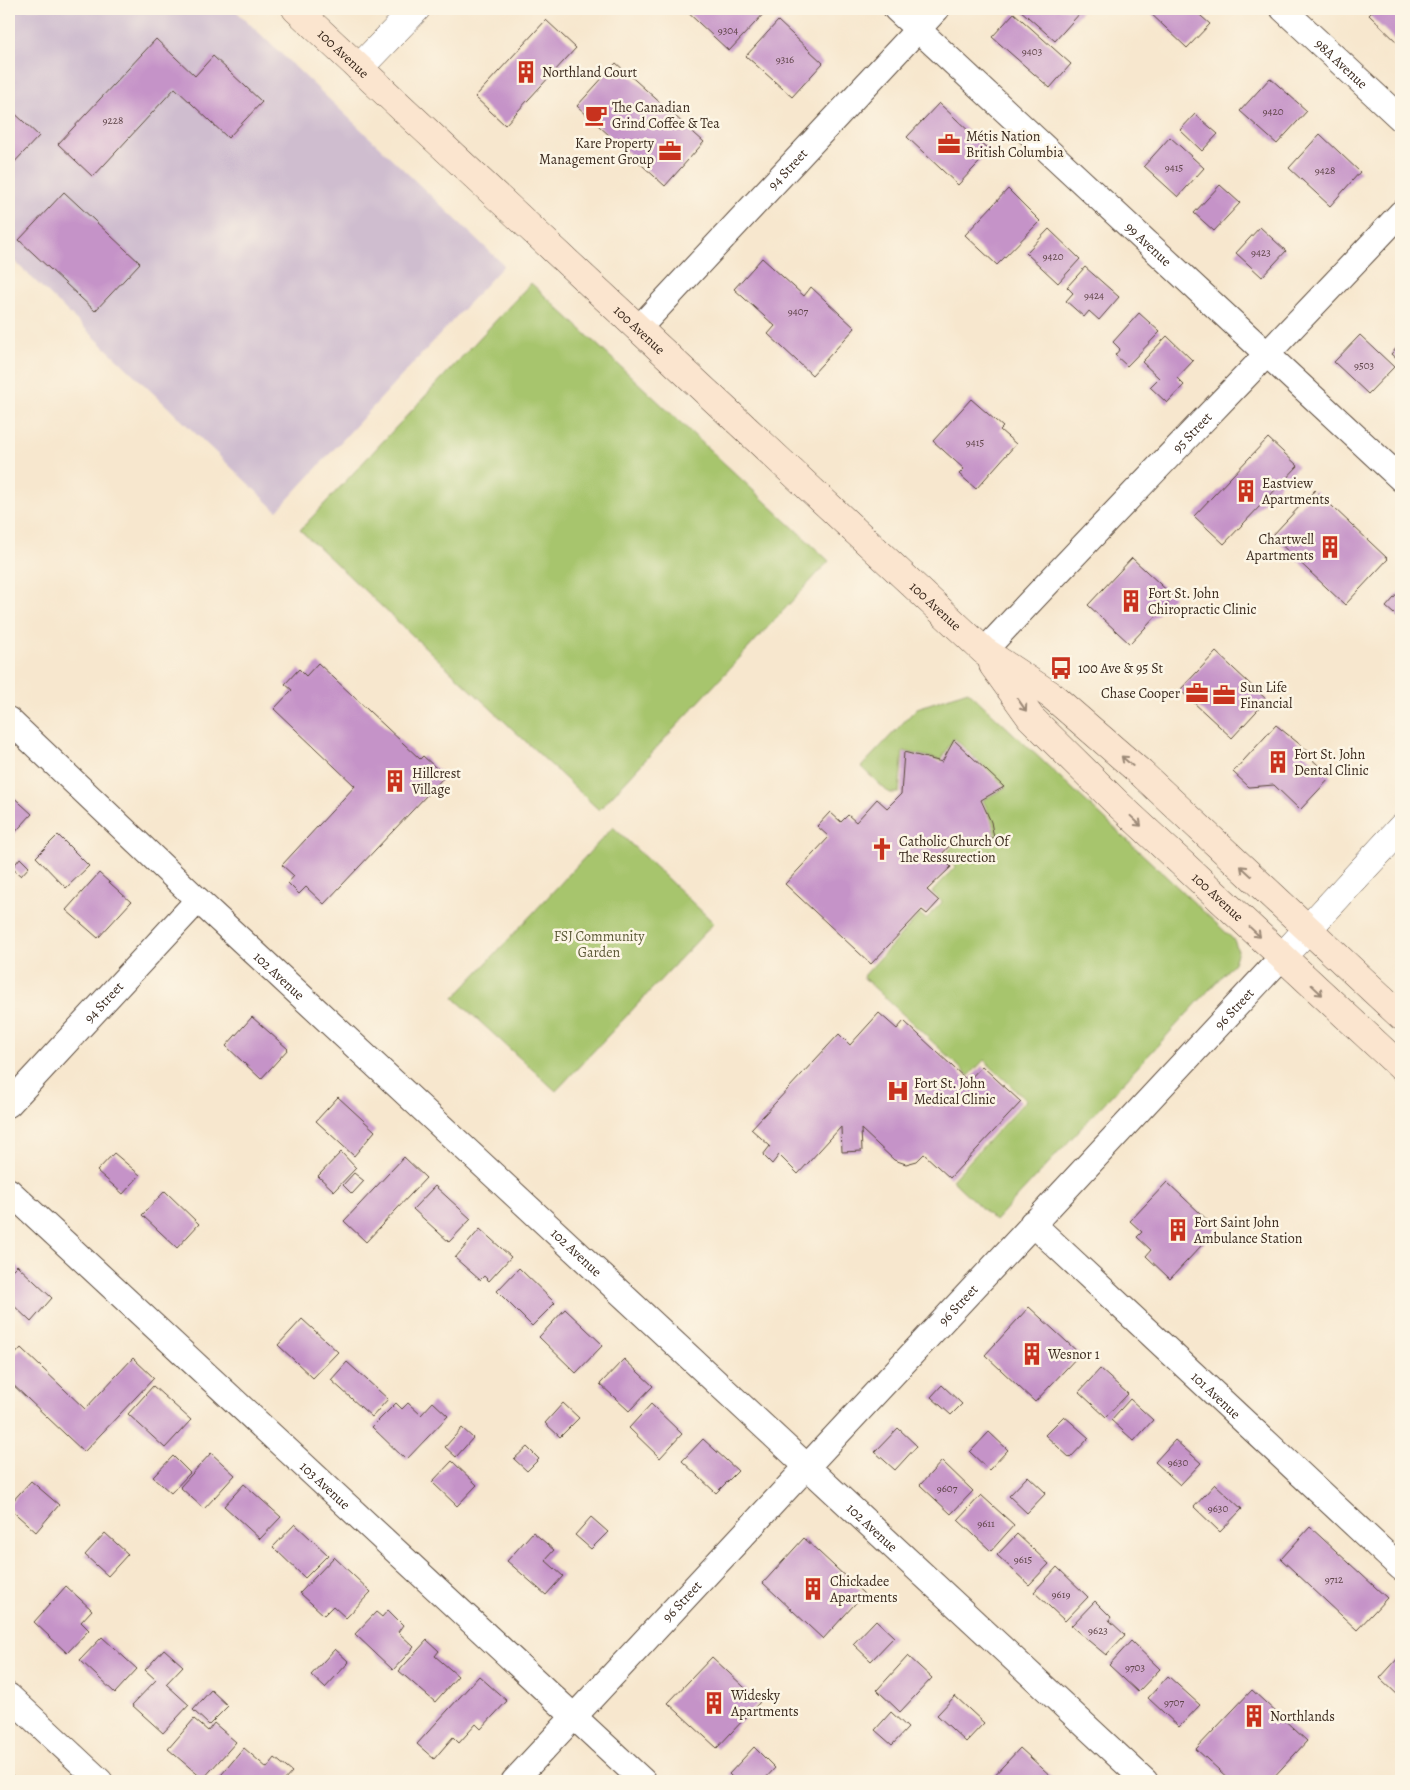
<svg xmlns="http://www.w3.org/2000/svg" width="1410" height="1790" viewBox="0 0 1410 1790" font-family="Alegreya,serif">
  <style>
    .industrial { fill: #cfbdcf }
    .green { fill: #a7c56d; stroke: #717846 }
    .building { fill: #c593c8 }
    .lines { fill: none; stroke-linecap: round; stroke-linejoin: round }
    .minor-casing { stroke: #574638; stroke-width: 27 }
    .tertiary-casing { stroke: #574638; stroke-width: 29 }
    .secondary-casing { stroke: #574638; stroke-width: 29 }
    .minor { stroke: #fff; stroke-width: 25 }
    .tertiary { stroke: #fff; stroke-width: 28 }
    .secondary { stroke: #fbe5cf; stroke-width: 28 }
    .oneway { stroke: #9b8876 }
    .labels { text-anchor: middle; stroke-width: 5; stroke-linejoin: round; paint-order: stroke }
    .number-label { font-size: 11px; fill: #5e4448 }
    .street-label { font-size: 14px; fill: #3b2a1e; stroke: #fcf5e5 }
    .poi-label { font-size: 14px; fill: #3b2a1e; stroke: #fcf5e5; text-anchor: start }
    .park-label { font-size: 14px; fill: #5b5836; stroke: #fcf5e5 }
  </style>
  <rect width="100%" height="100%" fill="#fcf5e5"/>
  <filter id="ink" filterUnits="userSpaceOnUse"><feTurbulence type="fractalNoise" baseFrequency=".02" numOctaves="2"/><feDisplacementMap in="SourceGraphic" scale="10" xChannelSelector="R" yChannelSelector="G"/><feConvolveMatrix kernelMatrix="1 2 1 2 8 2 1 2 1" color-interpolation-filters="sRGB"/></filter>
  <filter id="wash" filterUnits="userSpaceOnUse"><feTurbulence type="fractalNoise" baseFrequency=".0096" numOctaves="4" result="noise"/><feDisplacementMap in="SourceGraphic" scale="20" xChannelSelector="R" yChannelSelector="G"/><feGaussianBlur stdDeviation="1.12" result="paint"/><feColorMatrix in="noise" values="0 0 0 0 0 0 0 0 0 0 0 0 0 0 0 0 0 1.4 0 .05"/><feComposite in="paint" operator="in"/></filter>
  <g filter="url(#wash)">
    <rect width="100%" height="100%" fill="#f7e7ce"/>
    <!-- industrial -->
    <polygon class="industrial" points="9,9 234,9 504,265 277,511 9,256"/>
    <!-- green -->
    <g class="green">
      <polygon points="531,283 829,561 599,810 300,530"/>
      <polygon points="968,691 1234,940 1238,951 1234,963 995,1221 952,1180 1026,1100 984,1060 969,1076 863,977 920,914 926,919 942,902 932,892 955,867 944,856 956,843 996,839 992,821 983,800 1006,787 954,738 941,760 903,751 899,793 889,793 861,767 917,708"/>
      <polygon points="613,827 714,923 556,1091 454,998"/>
    </g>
    <g id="blocks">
      <!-- building -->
      <g class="building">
        <polygon points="684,9 768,9 729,51"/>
        <polygon points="1019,9 1077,9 1081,12 1055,41"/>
        <polygon points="1146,9 1193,9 1210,24 1187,48"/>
        <polygon points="1375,9 1401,9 1401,46 1369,15"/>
        <polygon points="1014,13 1071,64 1050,88 992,37"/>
        <polygon points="546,20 576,48 505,125 475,97"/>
        <polygon points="778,21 823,63 792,97 746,56"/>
        <polygon points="156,39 195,76 213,56 262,102 228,138 175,88 93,177 58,144"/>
        <polygon points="616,63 704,142 665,186 577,106"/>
        <polygon points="1270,78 1307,111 1277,144 1240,111"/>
        <polygon points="939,103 990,151 958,185 907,137"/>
        <polygon points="9,108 39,136 9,168"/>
        <polygon points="1195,114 1218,134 1202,151 1180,130"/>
        <polygon points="1320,134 1360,172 1330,206 1289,168"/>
        <polygon points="1170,137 1204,168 1178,197 1144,166"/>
        <polygon points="1220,185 1240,203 1214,231 1194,213"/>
        <polygon points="1008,189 1040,221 997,265 965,235"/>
        <polygon points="64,192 140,263 95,311 19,240"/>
        <polygon points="1260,227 1286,251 1262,277 1236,253"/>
        <polygon points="1049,229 1080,259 1058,283 1026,253"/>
        <polygon points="762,258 804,296 811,287 855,328 812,375 768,334 775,326 734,289"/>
        <polygon points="1085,267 1119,297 1099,320 1089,311 1084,317 1066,301 1073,293 1067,287"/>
        <polygon points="1139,313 1160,332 1127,366 1115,355 1120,349 1113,342"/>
        <polygon points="1360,335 1394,367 1368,394 1334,362"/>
        <polygon points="1167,336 1193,361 1177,378 1184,385 1167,403 1150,387 1159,378 1142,362"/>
        <polygon points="1401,343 1401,363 1391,354"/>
        <polygon points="971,399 1003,427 1000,430 1016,444 976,489 959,474 964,469 933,441"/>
        <polygon points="1268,438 1298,466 1224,544 1194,516"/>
        <polygon points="1315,490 1388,559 1345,605 1272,536"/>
        <polygon points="1132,558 1174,597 1130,644 1088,605"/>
        <polygon points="1401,590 1401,620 1386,607"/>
        <polygon points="1216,652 1267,700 1232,738 1180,690"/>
        <polygon points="318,663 420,759 423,756 445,776 324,904 306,887 299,894 288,883 294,876 282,865 355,786 274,709 292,690 285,684 299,669 306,676"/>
        <polygon points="1276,725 1308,751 1305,753 1331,777 1300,810 1274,785 1249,787 1233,772"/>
        <polygon points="954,740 1004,787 981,800 991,822 994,838 954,841 940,856 951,867 927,890 939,901 927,914 922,910 871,964 785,884 829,837 817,826 830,812 841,822 848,815 856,822 877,799 887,808 901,794 904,752 942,762"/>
        <polygon points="9,793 32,814 9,839"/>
        <polygon points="58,835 89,866 66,888 36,857"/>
        <polygon points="20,858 29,867 21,876 12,868"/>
        <polygon points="99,873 131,902 98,938 66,910"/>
        <polygon points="879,1013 897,1029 904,1021 968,1081 982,1066 1021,1102 950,1178 924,1154 917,1161 906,1164 894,1160 861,1129 862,1151 842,1152 841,1127 798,1174 779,1155 772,1164 763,1155 770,1146 751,1129 839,1034 850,1045"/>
        <polygon points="252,1017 288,1049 261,1079 226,1046"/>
        <polygon points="338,1097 375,1131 354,1156 316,1121"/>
        <polygon points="341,1152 356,1168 334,1191 318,1176"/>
        <polygon points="114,1153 140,1175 123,1194 97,1171"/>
        <polygon points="404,1157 426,1178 366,1242 344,1221"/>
        <polygon points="354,1173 364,1181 352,1194 343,1185"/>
        <polygon points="1167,1182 1217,1229 1170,1279 1146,1256 1151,1250 1137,1237 1142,1232 1130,1221"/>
        <polygon points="435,1186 471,1219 449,1242 413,1209"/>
        <polygon points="165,1191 199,1224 177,1248 142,1215"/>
        <polygon points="480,1229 511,1257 489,1281 484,1276 480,1280 455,1258"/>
        <polygon points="17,1265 52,1298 31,1322 9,1301 9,1273"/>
        <polygon points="519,1268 555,1303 532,1326 497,1291"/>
        <polygon points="1029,1307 1080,1354 1035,1402 985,1355"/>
        <polygon points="565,1309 603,1345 576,1373 539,1337"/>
        <polygon points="302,1319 338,1352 313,1378 278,1345"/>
        <polygon points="21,1348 85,1409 133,1358 154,1378 84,1452 9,1381 9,1361"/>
        <polygon points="624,1359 653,1386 629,1411 600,1384"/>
        <polygon points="347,1362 388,1399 372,1417 331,1380"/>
        <polygon points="1100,1369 1128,1394 1106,1417 1079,1392"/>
        <polygon points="942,1385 962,1404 951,1415 931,1397"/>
        <polygon points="153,1386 191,1420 165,1448 128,1414"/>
        <polygon points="1130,1399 1153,1420 1134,1441 1111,1420"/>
        <polygon points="433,1402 448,1416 406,1460 372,1427 396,1403 402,1409 408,1403 421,1415"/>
        <polygon points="563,1403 579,1418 560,1437 545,1423"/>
        <polygon points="651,1404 682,1434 660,1458 629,1428"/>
        <polygon points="1064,1416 1089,1438 1070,1458 1045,1435"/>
        <polygon points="462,1428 473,1438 456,1457 445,1447"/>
        <polygon points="898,1428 917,1446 895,1470 875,1452"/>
        <polygon points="989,1432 1008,1450 989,1470 970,1452"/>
        <polygon points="703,1439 738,1471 716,1493 682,1461"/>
        <polygon points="1175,1440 1201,1463 1180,1485 1155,1462"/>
        <polygon points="527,1447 539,1459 527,1471 514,1459"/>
        <polygon points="211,1453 235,1475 204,1509 180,1487"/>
        <polygon points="173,1456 190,1473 171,1493 153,1477"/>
        <polygon points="452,1461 477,1485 457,1506 432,1482"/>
        <polygon points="942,1461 973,1491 951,1514 920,1485"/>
        <polygon points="1028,1476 1046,1493 1027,1513 1009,1496"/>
        <polygon points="31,1481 59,1505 36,1532 9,1508 9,1505"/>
        <polygon points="244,1484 281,1517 260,1539 224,1506"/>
        <polygon points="1215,1484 1242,1509 1220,1532 1194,1507"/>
        <polygon points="981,1495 1014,1525 991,1551 958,1520"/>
        <polygon points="591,1517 608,1532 591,1549 575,1535"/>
        <polygon points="295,1524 328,1555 305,1578 273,1547"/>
        <polygon points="1310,1527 1387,1598 1357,1630 1281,1559"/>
        <polygon points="533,1532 554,1550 545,1560 563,1576 546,1595 507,1561"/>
        <polygon points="105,1533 128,1554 108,1576 85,1555"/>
        <polygon points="1017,1534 1049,1564 1029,1585 997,1555"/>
        <polygon points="804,1538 864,1594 823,1639 763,1583"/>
        <polygon points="334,1557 371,1592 346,1618 333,1606 324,1615 300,1593"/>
        <polygon points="1057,1567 1088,1597 1065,1621 1034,1592"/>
        <polygon points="66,1586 92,1610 81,1622 89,1630 67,1653 34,1622"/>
        <polygon points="1095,1601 1111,1617 1109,1620 1125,1635 1106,1655 1071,1626"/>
        <polygon points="388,1610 403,1625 398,1632 414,1647 393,1670 355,1634 376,1612 382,1617"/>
        <polygon points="876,1620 894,1637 871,1661 853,1644"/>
        <polygon points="102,1637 137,1669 115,1693 80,1660"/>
        <polygon points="427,1640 439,1651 435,1656 458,1676 435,1702 399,1671"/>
        <polygon points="1131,1641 1160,1669 1138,1692 1109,1665"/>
        <polygon points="164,1649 183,1666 166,1684 189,1705 163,1733 132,1705 156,1680 145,1670"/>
        <polygon points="335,1649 349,1662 325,1688 311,1675"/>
        <polygon points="908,1656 932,1678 900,1712 877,1690"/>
        <polygon points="1400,1656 1401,1657 1401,1698 1380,1678"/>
        <polygon points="712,1657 760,1702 717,1748 668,1703"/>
        <polygon points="479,1676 507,1701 481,1729 476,1724 459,1743 453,1737 434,1759 417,1744"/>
        <polygon points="1168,1676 1200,1705 1179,1727 1148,1698"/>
        <polygon points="211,1690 228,1706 209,1725 193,1710"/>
        <polygon points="1252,1690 1307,1741 1270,1781 1231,1781 1196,1749"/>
        <polygon points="955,1696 984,1723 966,1742 937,1715"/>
        <polygon points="891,1712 908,1728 892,1745 875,1730"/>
        <polygon points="194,1719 208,1731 214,1723 236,1742 203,1779 168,1749"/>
        <polygon points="754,1747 775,1768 763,1781 736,1781 729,1774"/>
        <polygon points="244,1748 267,1768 275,1758 292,1772 284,1781 216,1781"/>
        <polygon points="1020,1748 1053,1778 1050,1781 989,1781"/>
        <polygon points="9,1772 18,1781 9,1781"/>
      </g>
    </g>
  </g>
  <g filter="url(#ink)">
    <use href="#blocks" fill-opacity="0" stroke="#574638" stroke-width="1"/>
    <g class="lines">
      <defs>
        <g id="minor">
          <path id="s1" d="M896,9L1401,479"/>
          <path id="s2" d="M1283,9L1401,119"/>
          <path id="s3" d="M638,329L937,9"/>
          <path id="s4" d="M984,651C1121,504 1263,360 1401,213"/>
          <path id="s5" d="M9,720L198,900L1145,1781"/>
          <path id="s6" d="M9,1104L198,900"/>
          <path id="s7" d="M9,1191L643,1781"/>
          <path id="s8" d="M1032,1223L1401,1568"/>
          <polyline points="9,1696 100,1781"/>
          <path id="s9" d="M514,1781L1282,957"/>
        </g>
        <g id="tertiary">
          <polyline points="359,68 416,9"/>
          <polyline points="1282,957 1401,828"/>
        </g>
        <g id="secondary">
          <path id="s10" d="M296,9L984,651L1051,695L1141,773L1401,1016"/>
          <path id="s11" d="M993,665L1031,718L1117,803L1401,1067"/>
        </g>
      </defs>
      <!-- minor casing -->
      <use href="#minor" class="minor-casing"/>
      <!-- tertiary casing -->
      <use href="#tertiary" class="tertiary-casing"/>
      <!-- secondary casing -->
      <use href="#secondary" class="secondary-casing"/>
      <!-- minor -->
      <use href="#minor" class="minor"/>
      <!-- tertiary -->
      <use href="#tertiary" class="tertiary"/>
      <!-- secondary -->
      <use href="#secondary" class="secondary"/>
    </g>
    <!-- one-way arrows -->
    <defs><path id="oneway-shaft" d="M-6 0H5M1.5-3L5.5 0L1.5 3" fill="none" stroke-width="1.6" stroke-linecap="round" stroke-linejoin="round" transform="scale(1.25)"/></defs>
    <g class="oneway">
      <use href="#oneway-shaft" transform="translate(1022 705) rotate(55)"/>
      <use href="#oneway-shaft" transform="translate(1127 761) rotate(-139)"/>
      <use href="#oneway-shaft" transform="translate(1136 821) rotate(43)"/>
      <use href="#oneway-shaft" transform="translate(1246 871) rotate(-137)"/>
      <use href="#oneway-shaft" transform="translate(1255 932) rotate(43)"/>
      <use href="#oneway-shaft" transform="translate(1317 990) rotate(43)"/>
    </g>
  </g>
  <!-- icons -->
  <defs>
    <symbol id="building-bare" viewBox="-9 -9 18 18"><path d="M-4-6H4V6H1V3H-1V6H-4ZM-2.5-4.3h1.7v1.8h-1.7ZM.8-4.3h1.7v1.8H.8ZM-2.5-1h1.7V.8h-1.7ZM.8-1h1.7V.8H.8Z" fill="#c8321e" stroke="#fcf5e5" stroke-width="2.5" paint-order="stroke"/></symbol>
    <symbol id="cafe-bare" viewBox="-9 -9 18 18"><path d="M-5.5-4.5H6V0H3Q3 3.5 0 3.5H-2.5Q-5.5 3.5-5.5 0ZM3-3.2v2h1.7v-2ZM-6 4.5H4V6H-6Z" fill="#c8321e" stroke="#fcf5e5" stroke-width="2.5" paint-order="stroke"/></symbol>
    <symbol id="office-bare" viewBox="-9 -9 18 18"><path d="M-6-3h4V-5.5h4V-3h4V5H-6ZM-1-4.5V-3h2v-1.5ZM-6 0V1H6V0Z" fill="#c8321e" stroke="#fcf5e5" stroke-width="2.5" paint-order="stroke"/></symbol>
    <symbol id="bus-bare" viewBox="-9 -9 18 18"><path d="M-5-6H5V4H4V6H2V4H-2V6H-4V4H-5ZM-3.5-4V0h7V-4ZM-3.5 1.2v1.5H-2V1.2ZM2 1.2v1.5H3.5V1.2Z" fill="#c8321e" stroke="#fcf5e5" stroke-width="2.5" paint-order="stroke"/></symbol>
    <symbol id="church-bare" viewBox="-9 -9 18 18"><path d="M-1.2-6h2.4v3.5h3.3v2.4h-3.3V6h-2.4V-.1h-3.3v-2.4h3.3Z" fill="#c8321e" stroke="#fcf5e5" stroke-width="2.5" paint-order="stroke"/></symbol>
    <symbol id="hospital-bare" viewBox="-9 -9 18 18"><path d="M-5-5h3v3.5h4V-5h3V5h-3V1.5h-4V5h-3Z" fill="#c8321e" stroke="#fcf5e5" stroke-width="2.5" paint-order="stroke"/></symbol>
  </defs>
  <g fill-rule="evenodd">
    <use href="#building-bare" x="510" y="56" width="32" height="32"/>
    <use href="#cafe-bare" x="580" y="99" width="32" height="32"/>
    <use href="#office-bare" x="933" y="128" width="32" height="32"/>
    <use href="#office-bare" x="654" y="135" width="32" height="32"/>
    <use href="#building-bare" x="1230" y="475" width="32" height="32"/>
    <use href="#building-bare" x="1314" y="531" width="32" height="32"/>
    <use href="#building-bare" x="1115" y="585" width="32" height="32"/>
    <use href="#bus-bare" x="1045" y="652" width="32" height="32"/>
    <use href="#office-bare" x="1181" y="677" width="32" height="32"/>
    <use href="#office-bare" x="1208" y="679" width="32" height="32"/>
    <use href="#building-bare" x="1262" y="746" width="32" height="32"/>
    <use href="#building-bare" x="379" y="765" width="32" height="32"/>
    <use href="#church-bare" x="866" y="833" width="32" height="32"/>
    <use href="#hospital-bare" x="882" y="1075" width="32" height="32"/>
    <use href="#building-bare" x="1162" y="1214" width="32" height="32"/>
    <use href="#building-bare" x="1016" y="1338" width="32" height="32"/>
    <use href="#building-bare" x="797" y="1573" width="32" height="32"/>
    <use href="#building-bare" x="698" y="1687" width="32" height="32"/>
    <use href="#building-bare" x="1238" y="1700" width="32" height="32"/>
  </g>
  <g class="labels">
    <!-- number labels -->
    <g class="number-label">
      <text x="728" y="34">9304</text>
      <text x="1032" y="55">9403</text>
      <text x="785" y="63">9316</text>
      <text x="1273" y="115">9420</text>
      <text x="113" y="124">9228</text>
      <text x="1174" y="171">9415</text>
      <text x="1325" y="174">9428</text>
      <text x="1261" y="256">9423</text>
      <text x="1053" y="260">9420</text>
      <text x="1094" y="299">9424</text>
      <text x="798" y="315">9407</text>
      <text x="1364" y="369">9503</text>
      <text x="975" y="446">9415</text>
      <text x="1178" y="1466">9630</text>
      <text x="947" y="1492">9607</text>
      <text x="1218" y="1512">9630</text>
      <text x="986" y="1527">9611</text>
      <text x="1023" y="1563">9615</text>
      <text x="1334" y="1583">9712</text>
      <text x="1061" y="1598">9619</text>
      <text x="1098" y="1634">9623</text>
      <text x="1135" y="1671">9703</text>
      <text x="1174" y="1706">9707</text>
    </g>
    <!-- street labels -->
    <g class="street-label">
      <text dy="5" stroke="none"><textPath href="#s10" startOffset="65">100 Avenue</textPath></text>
      <text dy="5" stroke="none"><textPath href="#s2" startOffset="80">98A Avenue</textPath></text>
      <text dy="5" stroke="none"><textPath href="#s3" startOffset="219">94 Street</textPath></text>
      <text dy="5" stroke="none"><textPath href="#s1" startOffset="345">99 Avenue</textPath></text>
      <text dy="5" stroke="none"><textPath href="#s10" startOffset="470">100 Avenue</textPath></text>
      <text dy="5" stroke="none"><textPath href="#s4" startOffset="302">95 Street</textPath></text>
      <text dy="5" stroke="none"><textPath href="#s10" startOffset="875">100 Avenue</textPath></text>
      <text dy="5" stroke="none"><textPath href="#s11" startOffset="324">100 Avenue</textPath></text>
      <text dy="5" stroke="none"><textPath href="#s5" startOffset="372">102 Avenue</textPath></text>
      <text dy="5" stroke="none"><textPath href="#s6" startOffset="139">94 Street</textPath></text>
      <text dy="5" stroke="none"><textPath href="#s9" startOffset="1056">96 Street</textPath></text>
      <text dy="5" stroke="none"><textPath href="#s5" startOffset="778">102 Avenue</textPath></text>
      <text dy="5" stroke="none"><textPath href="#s9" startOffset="651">96 Street</textPath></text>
      <text dy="5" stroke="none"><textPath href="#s8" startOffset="252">101 Avenue</textPath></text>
      <text dy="5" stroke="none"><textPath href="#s7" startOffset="432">103 Avenue</textPath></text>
      <text dy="5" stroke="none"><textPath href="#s5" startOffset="1182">102 Avenue</textPath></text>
      <text dy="5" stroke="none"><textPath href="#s9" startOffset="246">96 Street</textPath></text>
    </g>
    <!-- poi labels -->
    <g class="poi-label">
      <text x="542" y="77">Northland Court</text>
      <text x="612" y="112">The Canadian<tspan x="612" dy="16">Grind Coffee &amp; Tea</tspan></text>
      <text x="966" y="141">Métis Nation<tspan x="966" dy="16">British Columbia</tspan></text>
      <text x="654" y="148" text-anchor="end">Kare Property<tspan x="654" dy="16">Management Group</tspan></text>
      <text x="1262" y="488">Eastview<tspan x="1262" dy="16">Apartments</tspan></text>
      <text x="1314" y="544" text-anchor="end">Chartwell<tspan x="1314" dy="16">Apartments</tspan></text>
      <text x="1148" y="598">Fort St. John<tspan x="1148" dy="16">Chiropractic Clinic</tspan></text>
      <text x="1078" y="673">100 Ave &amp; 95 St</text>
      <text x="1240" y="692">Sun Life<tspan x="1240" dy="16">Financial</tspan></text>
      <text x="1180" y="698" text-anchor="end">Chase Cooper</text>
      <text x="1294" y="759">Fort St. John<tspan x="1294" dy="16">Dental Clinic</tspan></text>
      <text x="412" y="778">Hillcrest<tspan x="412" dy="16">Village</tspan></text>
      <text x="899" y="846">Catholic Church Of<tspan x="899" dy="16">The Ressurection</tspan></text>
      <text x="914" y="1088">Fort St. John<tspan x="914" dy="16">Medical Clinic</tspan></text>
      <text x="1194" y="1227">Fort Saint John<tspan x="1194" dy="16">Ambulance Station</tspan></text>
      <text x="1048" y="1359">Wesnor 1</text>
      <text x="830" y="1586">Chickadee<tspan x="830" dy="16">Apartments</tspan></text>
      <text x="731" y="1700">Widesky<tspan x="731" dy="16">Apartments</tspan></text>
      <text x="1270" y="1721">Northlands</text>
    </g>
    <!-- park labels -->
    <g class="park-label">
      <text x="599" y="941">FSJ Community<tspan x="599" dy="16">Garden</tspan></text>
    </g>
  </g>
  <!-- margin -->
  <rect width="1410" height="1790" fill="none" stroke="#fcf5e5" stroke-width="30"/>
</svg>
